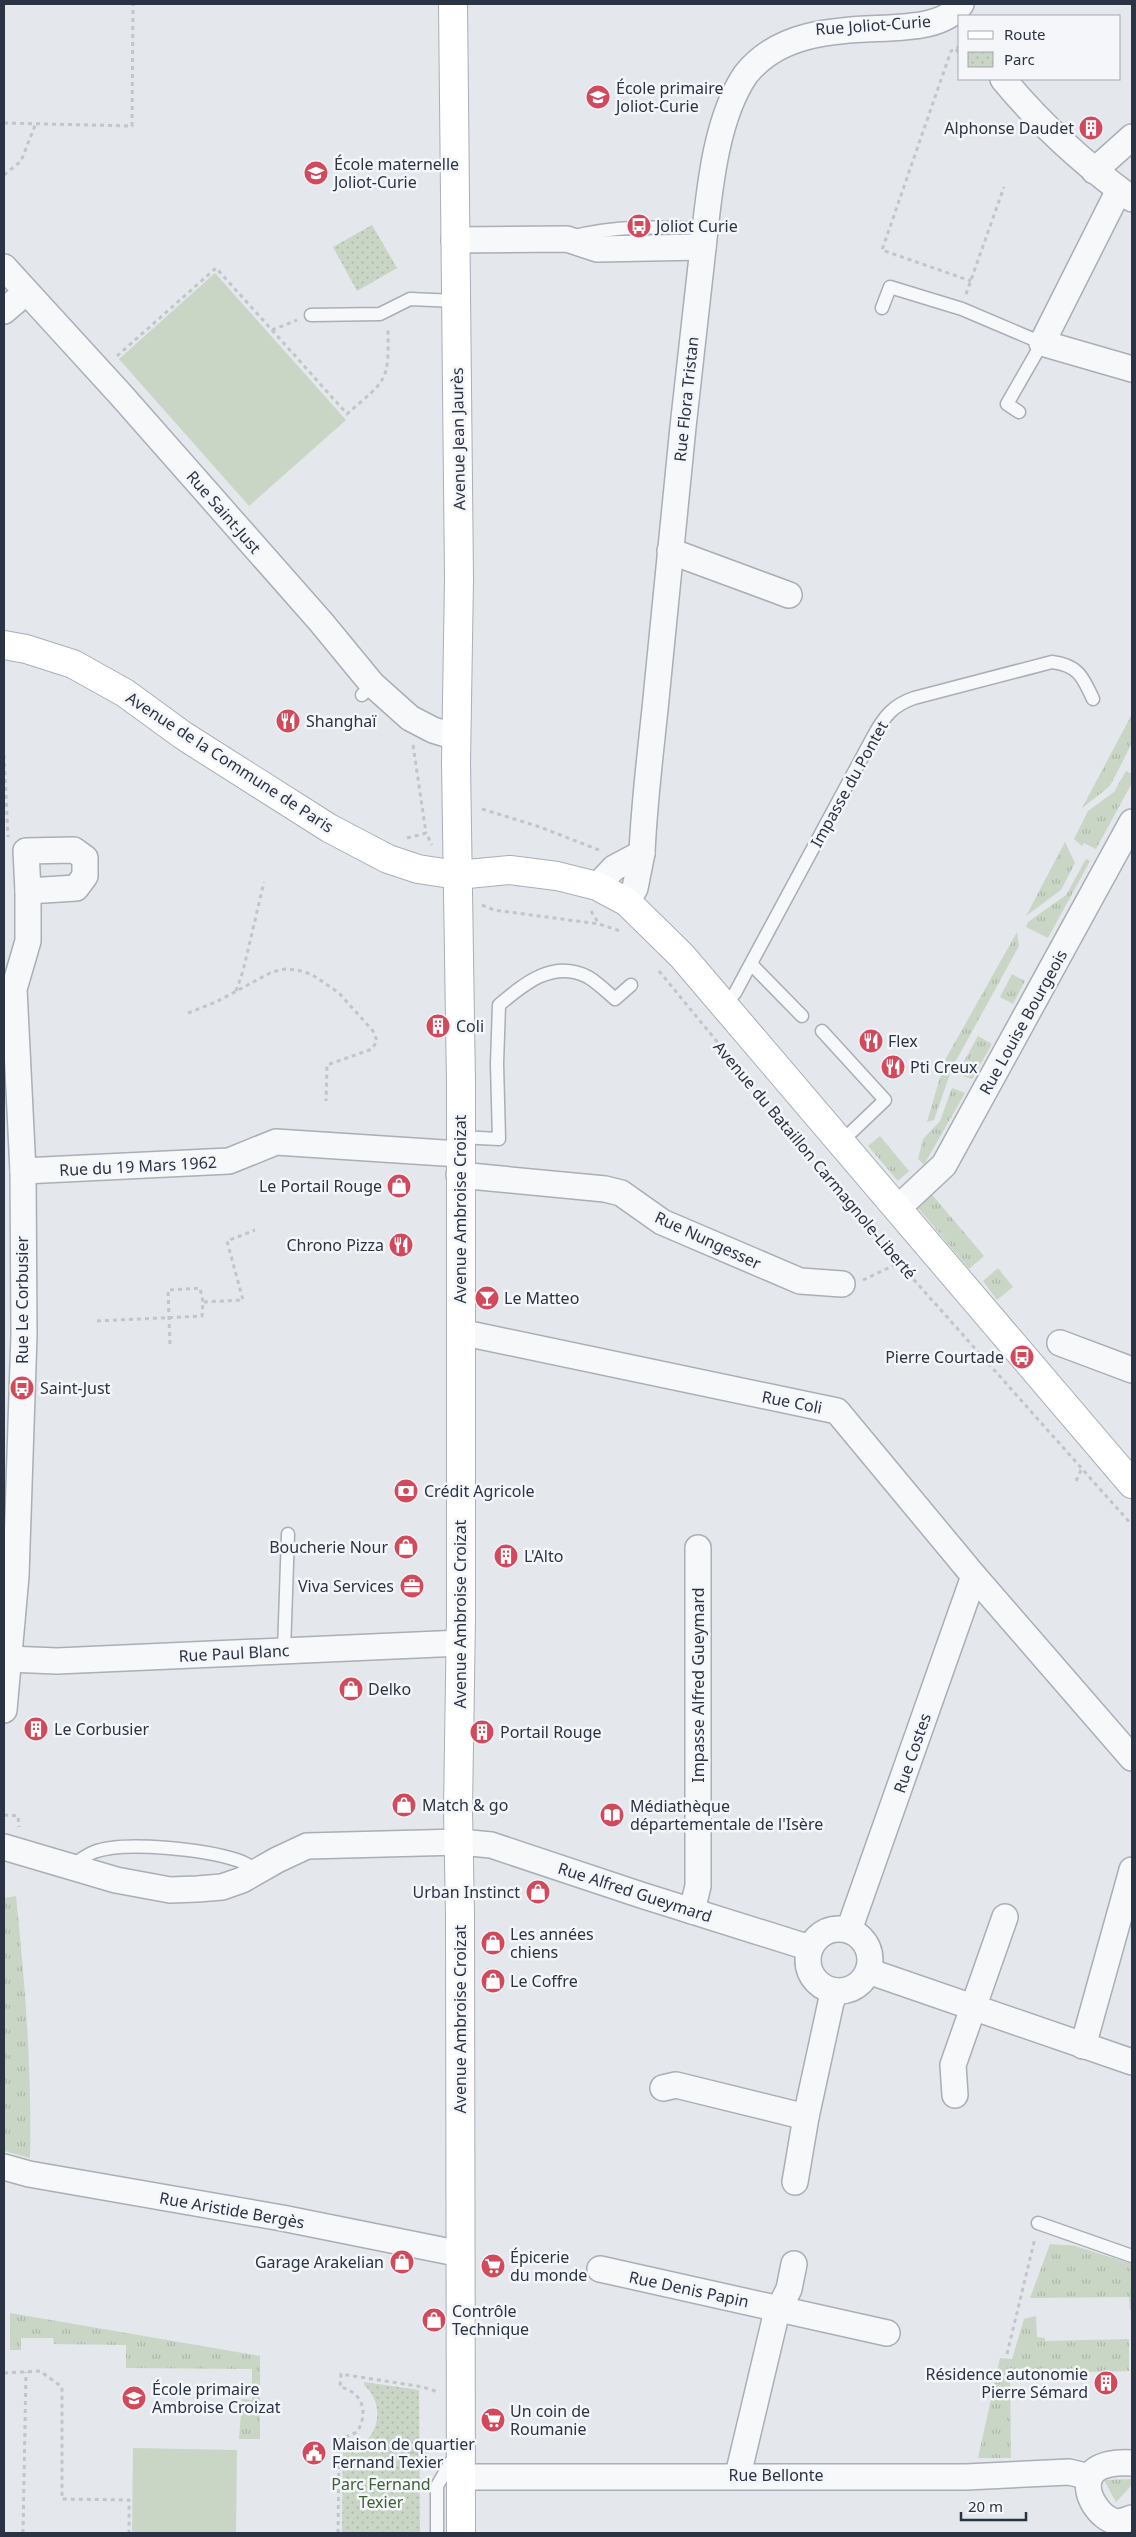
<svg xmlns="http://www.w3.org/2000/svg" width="1136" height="2537" viewBox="0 0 1136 2537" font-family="'Noto Sans',sans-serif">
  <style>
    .grass { fill: url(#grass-tufts) }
    .park { fill: url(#park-dots) }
    .pitch { fill: #c9d6c5 }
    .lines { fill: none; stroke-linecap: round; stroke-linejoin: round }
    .lane-casing { stroke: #a9aeb7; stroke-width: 15 }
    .street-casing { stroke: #a9aeb7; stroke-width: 28 }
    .secondary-casing { stroke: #a9aeb7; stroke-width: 30 }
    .path { stroke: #c2c5cb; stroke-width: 3; stroke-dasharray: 4 4; stroke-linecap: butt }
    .lane { stroke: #f7f8fa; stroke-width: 12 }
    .street { stroke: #f7f8fa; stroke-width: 25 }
    .secondary { stroke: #fff; stroke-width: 28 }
    .labels { text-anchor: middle; stroke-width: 5; stroke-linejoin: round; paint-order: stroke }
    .street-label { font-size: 16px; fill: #2b3445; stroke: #f4f6f9 }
    .poi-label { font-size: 16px; fill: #2b3445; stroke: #f4f6f9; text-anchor: start }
    .park-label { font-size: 16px; fill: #3f6138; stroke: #f4f6f9 }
  </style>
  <defs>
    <pattern id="grass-tufts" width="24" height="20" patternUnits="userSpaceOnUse" patternTransform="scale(1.25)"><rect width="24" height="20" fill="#c9d6c5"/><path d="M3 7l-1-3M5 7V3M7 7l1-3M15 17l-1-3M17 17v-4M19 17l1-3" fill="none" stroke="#adb8ab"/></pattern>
    <pattern id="park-dots" width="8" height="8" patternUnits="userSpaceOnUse" patternTransform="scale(1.25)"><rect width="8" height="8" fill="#c9d6c5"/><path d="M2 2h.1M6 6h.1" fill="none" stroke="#adb8ab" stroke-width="1.8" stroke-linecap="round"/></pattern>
  </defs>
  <rect width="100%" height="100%" fill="#e4e7ec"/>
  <!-- grass -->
  <g class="grass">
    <polygon points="1132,714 1132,743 1110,786 1082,808"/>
    <polygon points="1126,771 1132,774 1132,783 1096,849 1084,843 1082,846 1074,839 1088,811 1114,792"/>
    <polygon points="1065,842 1075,863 1061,890 1026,916"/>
    <polygon points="1086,859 1090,861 1048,938 1026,927 1028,922 1066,895"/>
    <polygon points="1017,932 1019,946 952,1068 934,1120 927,1122 945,1060"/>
    <polygon points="1012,974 1025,981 1013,1004 1000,997"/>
    <polygon points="978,1036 992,1044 972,1079 957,1074"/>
    <polygon points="952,1088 965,1093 924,1165 918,1159 923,1139 940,1121"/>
    <polygon points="880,1136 909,1171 898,1181 868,1146"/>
    <polygon points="929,1191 984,1256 969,1269 914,1203"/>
    <polygon points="998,1268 1013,1287 997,1300 983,1281"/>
    <path d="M16,1896C25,1983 32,2070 30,2158L4,2151V1898Z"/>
    <polygon points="1050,2244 1075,2246 1132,2264 1132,2310 1130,2310 1129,2297 1030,2298"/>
    <polygon points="10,2313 260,2356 260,2439 239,2439 242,2399 252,2400 252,2369 126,2368 126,2345 54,2344 53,2338 21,2338 21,2350 10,2350"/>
    <polygon points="1036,2316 1037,2337 1045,2338 1045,2341 1129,2339 1129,2371 1010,2374 1011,2458 978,2458 1000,2358 1012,2359 1024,2319"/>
    <polygon points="1132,2479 1132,2485 1116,2502 1104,2480"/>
  </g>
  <!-- park -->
  <g class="park">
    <polygon points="372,225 397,268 357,291 333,247"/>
    <path d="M364,2382L419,2390L420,2533H342L343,2452C351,2448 363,2445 368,2439C382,2423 380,2399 364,2385Z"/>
  </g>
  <!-- pitch -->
  <g class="pitch">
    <polygon points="215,273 346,420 249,506 119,359"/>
    <polygon points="133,2448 237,2450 236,2533 132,2533"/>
  </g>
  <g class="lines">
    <defs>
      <g id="lane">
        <path d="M571,237C616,225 659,227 705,229"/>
        <polyline points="882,308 890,287 962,309 1042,343 1007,404 1019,412"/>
        <polyline points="311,315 380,314 410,299 456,301"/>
        <polyline points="362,695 372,684"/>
        <polyline points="752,965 802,1016"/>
        <path d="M723,1005L735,993L874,735C884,717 893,705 914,698L1052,662C1078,665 1083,677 1093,699"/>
        <polyline points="822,1031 885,1100 840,1143"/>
        <path d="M460,1137L499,1139L497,1064L499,1005C524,984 553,959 588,977C598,983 607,992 615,999L631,985"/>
        <polyline points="284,1651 288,1534"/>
        <path d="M71,1866C79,1861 86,1855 94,1852C125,1840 206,1850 237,1860C244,1862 251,1867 258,1870"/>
        <polyline points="1038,2223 1132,2256"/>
        <polyline points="437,2533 437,2486 454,2457"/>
      </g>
      <g id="street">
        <path d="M1003,79C1041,125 1084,164 1132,199"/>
        <polyline points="1094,171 1132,137"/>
        <polyline points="1119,190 1042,343 1132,369"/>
        <polyline points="454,240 567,239 597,249 703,247"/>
        <polyline points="4,267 121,395 321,622 372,684 410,718 433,730 456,737"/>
        <polyline points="4,311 25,293"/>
        <polyline points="670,551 789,595"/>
        <polygon points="74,850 85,858 85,876 76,888 28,891 26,851"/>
        <polyline points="597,886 614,868 642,853"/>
        <path d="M627,902L635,888L642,853C644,805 650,757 655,709C664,615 673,521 683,427C690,367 696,307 703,248C709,194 715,119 746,74C806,0 928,52 961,4"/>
        <polyline points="23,1171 229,1161 276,1142 459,1154"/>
        <polyline points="459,1175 605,1189 621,1193 662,1222 800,1281 842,1284"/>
        <polyline points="897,1209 944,1165 1132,822"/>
        <polyline points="460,1332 837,1411 974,1576 1132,1758"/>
        <polyline points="1060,1343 1132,1370"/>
        <polyline points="8,1659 57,1661 461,1643"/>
        <polyline points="4,1710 16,1576 24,1335 23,1171 14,989 28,941 28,891"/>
        <polyline points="4,1847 116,1880 170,1890 197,1889 222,1887 242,1880 277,1860 307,1846 460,1842 491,1845 641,1895 810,1948"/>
        <polyline points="692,1911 698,1886 698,1548"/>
        <circle cx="839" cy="1960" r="31"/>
        <polyline points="849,1930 974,1576"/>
        <polyline points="868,1971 1132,2062"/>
        <polyline points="1083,2046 1132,1870"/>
        <polyline points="663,2088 676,2085 806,2117"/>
        <polyline points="955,2095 953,2065 1005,1917"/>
        <polyline points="4,2167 29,2174 282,2218 461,2254"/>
        <polyline points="795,2182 806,2117 831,2002 836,1991"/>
        <polyline points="600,2269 887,2333"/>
        <path d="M1132,2463C1120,2462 1096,2463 1090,2477C1083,2494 1100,2519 1117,2522C1122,2522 1128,2519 1132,2518"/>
        <polyline points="738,2475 776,2315 789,2289 794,2264"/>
        <polyline points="461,2477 966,2477 1069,2472 1090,2477"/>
      </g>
      <g id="secondary">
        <polyline points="453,4 459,579 456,763 461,1084 461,1616 458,1809 460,1914 461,2533"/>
        <polyline points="4,645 26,649 73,664 125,693 184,736 329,828 388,859 418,869 457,875 510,870 557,876 597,886 627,902 682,956 1132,1484"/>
      </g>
    </defs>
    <!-- lane casing -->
    <use href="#lane" class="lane-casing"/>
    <!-- street casing -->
    <use href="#street" class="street-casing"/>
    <!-- secondary casing -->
    <use href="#secondary" class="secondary-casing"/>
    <!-- path -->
    <g class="path">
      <polyline points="960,46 951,51 882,250 971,281"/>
      <polyline points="956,49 960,55"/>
      <polyline points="4,123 132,126 133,4"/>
      <polyline points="4,175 21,161 36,123"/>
      <polyline points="966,294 1004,187"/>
      <path d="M272,330L347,414C386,379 389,384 388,330"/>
      <polyline points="117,356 216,268 272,330 297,320"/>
      <polyline points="413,745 426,833"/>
      <polyline points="4,755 8,837"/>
      <polyline points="482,809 540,827 599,850"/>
      <polyline points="407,838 426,833 432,845"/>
      <polyline points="482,905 494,910 599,924 620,931"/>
      <polyline points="591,911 599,924"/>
      <polyline points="659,971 899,1263 1132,1525"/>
      <polyline points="236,991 243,971 264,882"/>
      <polyline points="188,1013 216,1002 272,972 285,969 297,970 311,974 339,993 373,1031 377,1041 372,1049 327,1065 326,1101"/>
      <polyline points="863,1280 899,1263"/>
      <polyline points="97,1321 202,1316 203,1302 243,1300 227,1241 255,1230"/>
      <polyline points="170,1344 168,1290 200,1288 203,1302"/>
      <polyline points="1076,1481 1082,1468"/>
      <polyline points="4,1815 18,1816 19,1827"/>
      <polyline points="1007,2354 1035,2238"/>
      <polyline points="4,2373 40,2371 62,2387 62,2499 129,2500 129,2533"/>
      <path d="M339,2449V2440L357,2432C369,2413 363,2392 340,2387L341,2374L423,2387L438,2392"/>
      <polyline points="23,2533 26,2372"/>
      <polyline points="338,2533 339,2449 427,2454"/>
    </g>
    <!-- lane -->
    <use href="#lane" class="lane"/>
    <!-- street -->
    <use href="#street" class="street"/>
    <!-- secondary -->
    <use href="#secondary" class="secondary"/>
  </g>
  <!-- icons -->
  <defs>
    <symbol id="school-disc" viewBox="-11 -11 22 22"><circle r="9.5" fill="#d1495b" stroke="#f4f6f9"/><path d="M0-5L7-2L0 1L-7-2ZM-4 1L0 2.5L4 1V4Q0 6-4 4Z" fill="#fff"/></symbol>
    <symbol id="building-disc" viewBox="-11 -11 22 22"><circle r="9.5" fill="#d1495b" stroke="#f4f6f9"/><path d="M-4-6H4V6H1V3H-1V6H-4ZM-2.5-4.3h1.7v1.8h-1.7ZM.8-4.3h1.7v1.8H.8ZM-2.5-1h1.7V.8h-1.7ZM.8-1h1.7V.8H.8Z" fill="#fff"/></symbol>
    <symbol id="bus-disc" viewBox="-11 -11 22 22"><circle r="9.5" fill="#d1495b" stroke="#f4f6f9"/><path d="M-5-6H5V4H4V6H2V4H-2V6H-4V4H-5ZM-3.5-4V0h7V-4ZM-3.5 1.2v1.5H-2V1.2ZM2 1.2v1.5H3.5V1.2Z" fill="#fff"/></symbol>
    <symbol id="restaurant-disc" viewBox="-11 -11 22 22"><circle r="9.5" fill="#d1495b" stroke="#f4f6f9"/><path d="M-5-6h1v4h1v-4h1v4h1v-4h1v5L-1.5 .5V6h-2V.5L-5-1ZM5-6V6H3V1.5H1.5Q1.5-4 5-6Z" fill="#fff"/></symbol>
    <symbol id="shop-disc" viewBox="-11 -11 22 22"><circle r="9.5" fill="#d1495b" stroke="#f4f6f9"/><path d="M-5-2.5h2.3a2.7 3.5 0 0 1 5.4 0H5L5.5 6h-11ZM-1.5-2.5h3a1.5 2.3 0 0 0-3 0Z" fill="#fff"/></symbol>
    <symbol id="bar-disc" viewBox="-11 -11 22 22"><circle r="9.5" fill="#d1495b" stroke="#f4f6f9"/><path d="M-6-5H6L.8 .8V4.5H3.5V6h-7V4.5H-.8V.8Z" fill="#fff"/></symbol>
    <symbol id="bank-disc" viewBox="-11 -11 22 22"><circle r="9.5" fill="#d1495b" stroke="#f4f6f9"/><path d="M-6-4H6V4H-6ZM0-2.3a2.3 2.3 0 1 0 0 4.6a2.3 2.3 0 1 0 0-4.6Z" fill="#fff"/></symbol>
    <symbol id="office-disc" viewBox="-11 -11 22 22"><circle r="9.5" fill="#d1495b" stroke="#f4f6f9"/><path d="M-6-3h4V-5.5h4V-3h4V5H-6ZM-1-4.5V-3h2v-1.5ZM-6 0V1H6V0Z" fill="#fff"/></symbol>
    <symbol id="library-disc" viewBox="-11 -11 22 22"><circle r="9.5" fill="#d1495b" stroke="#f4f6f9"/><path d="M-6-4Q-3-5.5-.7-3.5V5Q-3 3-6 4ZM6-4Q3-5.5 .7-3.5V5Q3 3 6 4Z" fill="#fff"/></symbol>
    <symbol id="supermarket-disc" viewBox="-11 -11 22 22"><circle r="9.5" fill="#d1495b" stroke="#f4f6f9"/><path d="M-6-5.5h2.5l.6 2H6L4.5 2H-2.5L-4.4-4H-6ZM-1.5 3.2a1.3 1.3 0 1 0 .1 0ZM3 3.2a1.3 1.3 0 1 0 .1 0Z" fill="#fff"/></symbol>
    <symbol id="civic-disc" viewBox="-11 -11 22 22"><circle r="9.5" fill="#d1495b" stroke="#f4f6f9"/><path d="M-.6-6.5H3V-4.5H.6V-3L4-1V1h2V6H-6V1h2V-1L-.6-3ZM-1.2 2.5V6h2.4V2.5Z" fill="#fff"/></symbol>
  </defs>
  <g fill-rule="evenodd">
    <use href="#school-disc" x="584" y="83" width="28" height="28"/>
    <use href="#building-disc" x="1077" y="114" width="28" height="28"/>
    <use href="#school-disc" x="302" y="159" width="28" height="28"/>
    <use href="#bus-disc" x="625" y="212" width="28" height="28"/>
    <use href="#restaurant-disc" x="274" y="707" width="28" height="28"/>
    <use href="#building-disc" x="424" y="1012" width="28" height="28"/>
    <use href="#restaurant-disc" x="857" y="1027" width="28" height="28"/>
    <use href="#restaurant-disc" x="879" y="1053" width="28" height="28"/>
    <use href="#shop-disc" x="385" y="1172" width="28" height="28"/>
    <use href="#restaurant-disc" x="387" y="1231" width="28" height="28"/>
    <use href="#bar-disc" x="473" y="1284" width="28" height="28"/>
    <use href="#bus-disc" x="1008" y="1343" width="28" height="28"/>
    <use href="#bus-disc" x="8" y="1374" width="28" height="28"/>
    <use href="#bank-disc" x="392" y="1477" width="28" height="28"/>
    <use href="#shop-disc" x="392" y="1533" width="28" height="28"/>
    <use href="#building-disc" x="492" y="1542" width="28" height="28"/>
    <use href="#office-disc" x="398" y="1572" width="28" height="28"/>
    <use href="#shop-disc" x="337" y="1675" width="28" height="28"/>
    <use href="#building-disc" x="22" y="1715" width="28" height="28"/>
    <use href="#building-disc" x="468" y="1718" width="28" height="28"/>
    <use href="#shop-disc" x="390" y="1791" width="28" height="28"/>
    <use href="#library-disc" x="598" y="1801" width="28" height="28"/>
    <use href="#shop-disc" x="524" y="1878" width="28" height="28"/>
    <use href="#shop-disc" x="479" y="1929" width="28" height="28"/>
    <use href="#shop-disc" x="479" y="1967" width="28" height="28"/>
    <use href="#shop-disc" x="388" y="2248" width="28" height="28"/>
    <use href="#supermarket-disc" x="479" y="2252" width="28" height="28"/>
    <use href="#shop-disc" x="420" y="2306" width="28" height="28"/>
    <use href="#building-disc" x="1092" y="2369" width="28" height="28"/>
    <use href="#school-disc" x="120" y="2384" width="28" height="28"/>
    <use href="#supermarket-disc" x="479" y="2406" width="28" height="28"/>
    <use href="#civic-disc" x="300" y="2439" width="28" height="28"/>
  </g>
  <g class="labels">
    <!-- street labels -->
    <g class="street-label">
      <text transform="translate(873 25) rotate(-4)" y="6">Rue Joliot-Curie</text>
      <text transform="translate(686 399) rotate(-84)" y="6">Rue Flora Tristan</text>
      <text transform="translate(458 439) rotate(-91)" y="6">Avenue Jean Jaurès</text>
      <text transform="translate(224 512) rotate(49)" y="6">Rue Saint-Just</text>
      <text transform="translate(230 762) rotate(33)" y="6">Avenue de la Commune de Paris</text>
      <text transform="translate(849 784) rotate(-61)" y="6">Impasse du Pontet</text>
      <text transform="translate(1023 1022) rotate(-61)" y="6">Rue Louise Bourgeois</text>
      <text transform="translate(815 1160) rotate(50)" y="6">Avenue du Bataillon Carmagnole-Liberté</text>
      <text transform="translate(138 1166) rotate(-3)" y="6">Rue du 19 Mars 1962</text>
      <text transform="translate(460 1209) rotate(-90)" y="6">Avenue Ambroise Croizat</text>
      <text transform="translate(708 1240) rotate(25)" y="6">Rue Nungesser</text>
      <text transform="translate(22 1300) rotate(-90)" y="6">Rue Le Corbusier</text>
      <text transform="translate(792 1402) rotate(11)" y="6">Rue Coli</text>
      <text transform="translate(460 1614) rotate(-90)" y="6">Avenue Ambroise Croizat</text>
      <text transform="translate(234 1653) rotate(-3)" y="6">Rue Paul Blanc</text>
      <text transform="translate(698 1685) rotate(-90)" y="6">Impasse Alfred Gueymard</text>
      <text transform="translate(912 1753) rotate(-71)" y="6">Rue Costes</text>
      <text transform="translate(635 1892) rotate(18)" y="6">Rue Alfred Gueymard</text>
      <text transform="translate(460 2019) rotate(-90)" y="6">Avenue Ambroise Croizat</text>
      <text transform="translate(232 2210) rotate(10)" y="6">Rue Aristide Bergès</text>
      <text transform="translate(689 2289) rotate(12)" y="6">Rue Denis Papin</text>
      <text x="776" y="2481">Rue Bellonte</text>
    </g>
    <!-- poi labels -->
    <g class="poi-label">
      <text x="616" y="94">École primaire<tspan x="616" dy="18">Joliot-Curie</tspan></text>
      <text x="1074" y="134" text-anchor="end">Alphonse Daudet</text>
      <text x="334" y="170">École maternelle<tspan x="334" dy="18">Joliot-Curie</tspan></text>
      <text x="656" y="232">Joliot Curie</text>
      <text x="306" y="727">Shanghaï</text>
      <text x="456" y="1032">Coli</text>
      <text x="888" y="1047">Flex</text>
      <text x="910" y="1073">Pti Creux</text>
      <text x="382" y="1192" text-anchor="end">Le Portail Rouge</text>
      <text x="384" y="1251" text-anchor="end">Chrono Pizza</text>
      <text x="504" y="1304">Le Matteo</text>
      <text x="1004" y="1363" text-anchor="end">Pierre Courtade</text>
      <text x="40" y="1394">Saint-Just</text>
      <text x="424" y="1497">Crédit Agricole</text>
      <text x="388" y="1553" text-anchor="end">Boucherie Nour</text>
      <text x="524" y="1562">L'Alto</text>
      <text x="394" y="1592" text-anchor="end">Viva Services</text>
      <text x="368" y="1695">Delko</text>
      <text x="54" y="1735">Le Corbusier</text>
      <text x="500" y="1738">Portail Rouge</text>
      <text x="422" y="1811">Match &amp; go</text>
      <text x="630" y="1812">Médiathèque<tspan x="630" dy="18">départementale de l'Isère</tspan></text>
      <text x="520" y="1898" text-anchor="end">Urban Instinct</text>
      <text x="510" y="1940">Les années<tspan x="510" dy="18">chiens</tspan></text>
      <text x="510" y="1987">Le Coffre</text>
      <text x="510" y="2263">Épicerie<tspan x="510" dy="18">du monde</tspan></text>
      <text x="384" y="2268" text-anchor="end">Garage Arakelian</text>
      <text x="452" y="2317">Contrôle<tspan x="452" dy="18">Technique</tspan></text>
      <text x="1088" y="2380" text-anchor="end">Résidence autonomie<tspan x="1088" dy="18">Pierre Sémard</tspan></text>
      <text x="152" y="2395">École primaire<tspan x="152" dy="18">Ambroise Croizat</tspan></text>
      <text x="510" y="2417">Un coin de<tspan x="510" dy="18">Roumanie</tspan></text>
      <text x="332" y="2450">Maison de quartier<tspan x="332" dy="18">Fernand Texier</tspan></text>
    </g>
    <!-- park labels -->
    <g class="park-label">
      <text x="381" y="2490">Parc Fernand<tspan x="381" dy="18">Texier</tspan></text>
    </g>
  </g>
  <!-- border -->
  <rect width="1136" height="2537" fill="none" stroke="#2b3445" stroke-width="10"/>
  <!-- legend -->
  <rect x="958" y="15" width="162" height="65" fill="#f4f6f9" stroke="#a4a8b1"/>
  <rect x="968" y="31" width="25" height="8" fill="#ffffff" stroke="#a4a8b1"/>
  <text x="1004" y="40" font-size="15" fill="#2b3445">Route</text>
  <rect x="968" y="52" width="25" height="15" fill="url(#park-dots)" stroke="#a4a8b1"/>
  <text x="1004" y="65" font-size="15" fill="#2b3445">Parc</text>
  <!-- scale -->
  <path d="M961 2512v8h65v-8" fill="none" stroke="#2b3445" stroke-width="2.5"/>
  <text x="968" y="2512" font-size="15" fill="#2b3445" stroke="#f4f6f9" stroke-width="4" paint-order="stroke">20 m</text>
</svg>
